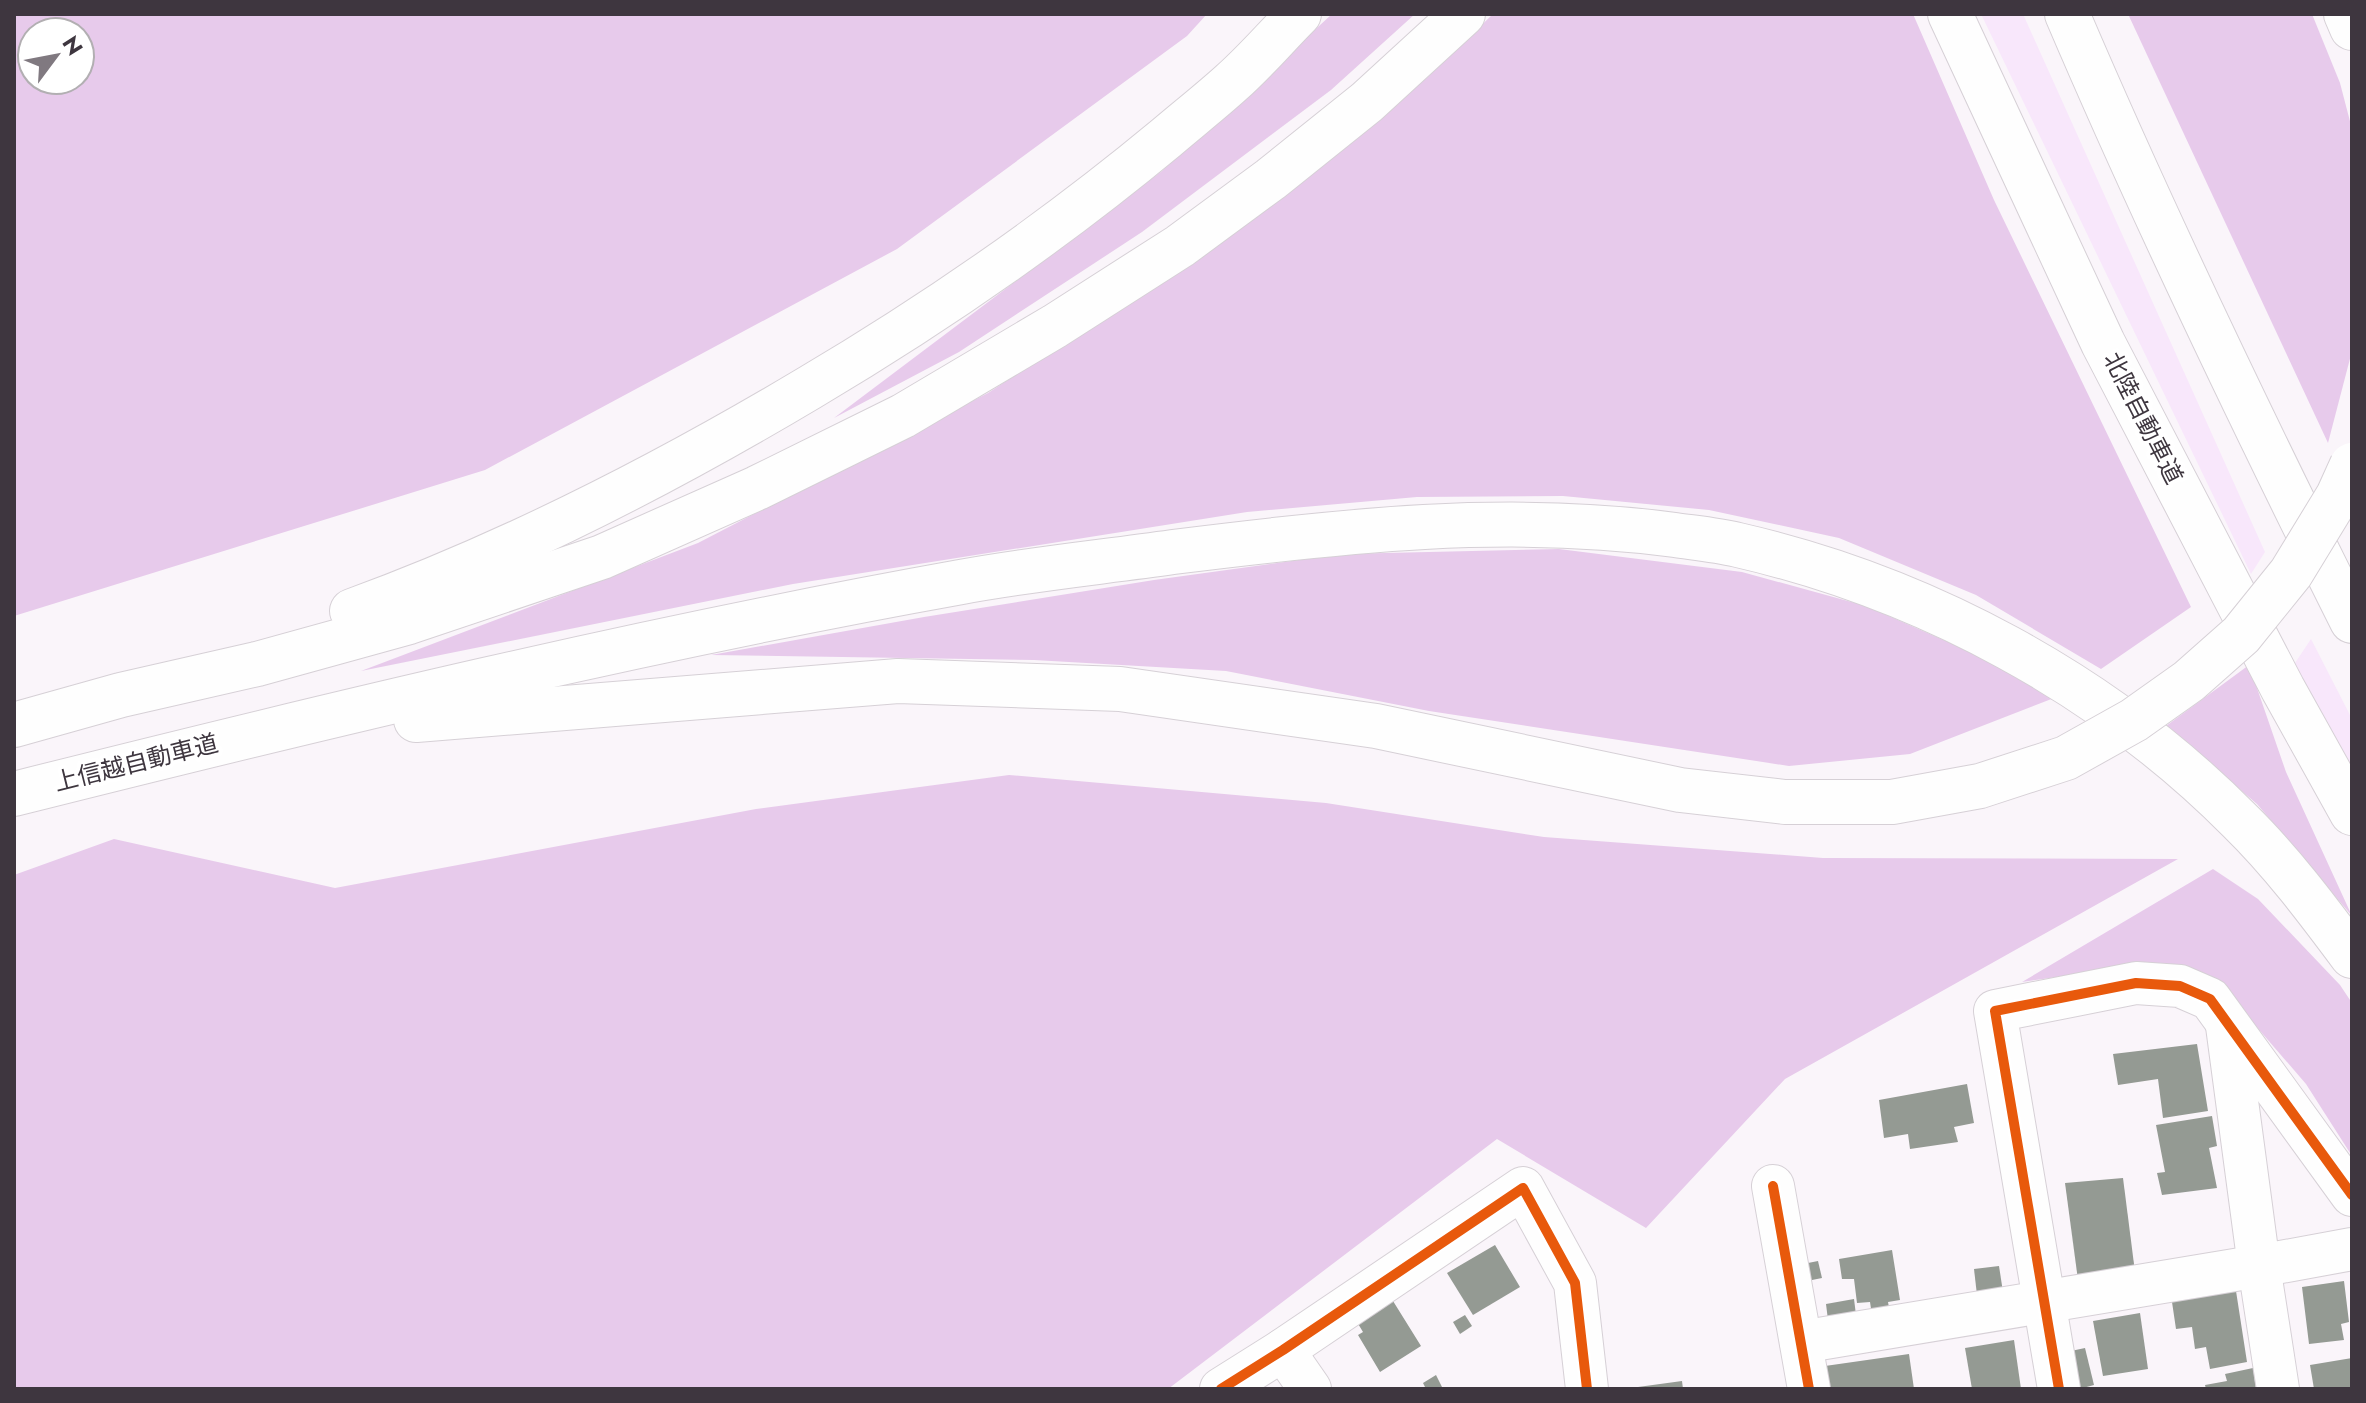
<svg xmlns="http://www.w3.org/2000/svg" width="2366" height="1403" viewBox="0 0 2366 1403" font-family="Jost,'Noto Sans JP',sans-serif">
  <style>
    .green { fill: #f8e7fb }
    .forest { fill: #e7caeb; fill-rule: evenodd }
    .building { fill: #949a93 }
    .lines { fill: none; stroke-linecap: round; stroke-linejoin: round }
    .minor-casing { stroke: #d6d0d6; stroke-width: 44 }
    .motorway-casing { stroke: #d6d0d6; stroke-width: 46 }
    .minor { stroke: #fefefe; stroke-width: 42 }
    .motorway { stroke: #fefefe; stroke-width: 44 }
    .motorway-bridge-casing { stroke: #d6d0d6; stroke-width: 46; stroke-linecap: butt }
    .motorway-bridge { stroke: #fefefe; stroke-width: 44 }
    .cycleway-casing { stroke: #fff; stroke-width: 15 }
    .cycleway { stroke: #e8590c; stroke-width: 10 }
    .labels { text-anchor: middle; stroke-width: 8; stroke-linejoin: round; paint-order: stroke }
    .street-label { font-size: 24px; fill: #3e363f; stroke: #fff }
  </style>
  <rect width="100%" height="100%" fill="#faf5fa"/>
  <!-- green -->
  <g class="green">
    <polygon points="1981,14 2023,14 2265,552 2251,574"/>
    <polygon points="2311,639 2352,719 2352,776 2291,669"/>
  </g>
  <!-- forest -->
  <g class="forest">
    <path d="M14,14H1207L1187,36L897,249L485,470L14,616ZM80,32V80H32V32Z"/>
    <polygon points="1332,14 1415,14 1331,90 1142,232 959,352 834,418 1162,171"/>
    <polygon points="1493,14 1913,14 1994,200 2191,607 2101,669 1976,595 1839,538 1709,510 1563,496 1417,497 1247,512 793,584 361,671 698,543 988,393 1214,247 1428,77"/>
    <polygon points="2128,14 2312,14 2340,83 2352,129 2352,351 2328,443"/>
    <polygon points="1559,549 1742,572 1866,606 2005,667 2054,698 1910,754 1789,766 1429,711 1226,671 1034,660 711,655 924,617 1154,580 1342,554"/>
    <polygon points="2249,665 2286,772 2352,916 2257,804 2166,726"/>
    <polygon points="1009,775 1326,803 1544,837 1823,858 2178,859 1785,1079 1646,1228 1497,1139 1168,1389 14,1389 14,875 114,839 335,888 756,809"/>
    <polygon points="2213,869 2258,899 2340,985 2352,1003 2352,1156 2306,1084 2217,981 2149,964 2022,982"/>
  </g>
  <!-- building -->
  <g class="building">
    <polygon points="2197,1044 2208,1111 2163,1118 2158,1079 2118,1085 2113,1054"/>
    <polygon points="1967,1084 1974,1123 1954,1127 1958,1142 1910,1149 1908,1134 1884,1138 1879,1100"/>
    <polygon points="2212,1116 2217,1146 2209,1148 2217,1188 2162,1195 2157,1173 2165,1172 2156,1125"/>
    <polygon points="2123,1178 2135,1272 2078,1280 2065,1183"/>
    <polygon points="1495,1245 1520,1287 1473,1315 1447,1273"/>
    <polygon points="1892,1250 1900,1300 1888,1302 1890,1313 1872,1315 1870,1302 1857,1303 1854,1279 1842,1279 1839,1259"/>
    <polygon points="1818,1261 1822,1278 1807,1281 1803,1264"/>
    <polygon points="1999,1266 2003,1292 1977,1295 1974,1269"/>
    <polygon points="2344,1281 2349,1322 2341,1324 2344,1340 2309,1344 2302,1287"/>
    <polygon points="2236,1291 2247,1362 2210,1369 2206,1347 2195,1349 2192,1327 2176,1329 2172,1302"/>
    <polygon points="1854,1299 1857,1323 1829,1328 1826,1304"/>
    <polygon points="1393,1301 1421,1346 1380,1372 1358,1335 1363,1332 1357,1322"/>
    <polygon points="2140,1313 2148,1369 2103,1376 2093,1321"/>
    <polygon points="1465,1315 1472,1326 1460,1334 1453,1322"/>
    <polygon points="2014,1340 2021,1389 1972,1389 1965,1348"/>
    <polygon points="2085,1348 2094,1385 2079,1389 2057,1354"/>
    <polygon points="1909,1354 1914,1389 1828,1389 1825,1366"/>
    <polygon points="2352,1358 2352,1389 2314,1389 2310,1365"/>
    <polygon points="2253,1368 2256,1389 2206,1389 2205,1385 2227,1381 2225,1374"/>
    <polygon points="1436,1375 1442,1387 1439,1389 1426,1389 1423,1383"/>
    <polygon points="1682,1381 1683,1389 1638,1389 1638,1387"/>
  </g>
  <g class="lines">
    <defs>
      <g id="minor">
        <polyline points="2227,1026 2259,1266 2352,1249"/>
        <polyline points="1773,1186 1809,1389"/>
        <polyline points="1801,1342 2259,1266 2278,1389"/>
        <polyline points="1283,1350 1310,1389"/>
        <polyline points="1221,1389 1283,1350 1523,1188 1575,1283 1587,1389"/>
        <polyline points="2059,1389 1995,1011 2136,983 2180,986 2210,999 2352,1195"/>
      </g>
      <g id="motorway">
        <polyline points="1950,14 2103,343 2283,689 2352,813"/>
        <path d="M2067,14C2155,220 2252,421 2352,621"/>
        <polyline points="2346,14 2352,28"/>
        <path d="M352,611C512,553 663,475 809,388C934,314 1054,231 1166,138C1187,120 1210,102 1231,83C1255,62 1276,37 1299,14"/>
        <polyline points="416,720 898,681 1120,689 1376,726 1680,790 1785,802"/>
        <polyline points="14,725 121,695 257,664 409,622 602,557 757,488 903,416 1055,326 1180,246 1271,179 1367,102 1463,14"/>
        <path d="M14,794C328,715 643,639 961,582C1031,569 1103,562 1173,552C1340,531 1508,512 1675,535C1696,538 1717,540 1738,545C1925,588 2104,684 2239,820C2281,861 2317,909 2352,956"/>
      </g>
    </defs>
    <!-- minor casing -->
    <use href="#minor" class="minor-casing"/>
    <!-- motorway casing -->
    <use href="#motorway" class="motorway-casing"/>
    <!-- minor -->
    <use href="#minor" class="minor"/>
    <!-- motorway -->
    <use href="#motorway" class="motorway"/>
    <defs>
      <polyline id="motorway-bridge" points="1785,802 1892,802 1980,786 2066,758 2134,720 2189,681 2241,635 2291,573 2338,496 2352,465"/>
    </defs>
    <!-- motorway-bridge casing -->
    <use href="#motorway-bridge" class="motorway-bridge-casing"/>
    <!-- motorway-bridge -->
    <use href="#motorway-bridge" class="motorway-bridge"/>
    <defs>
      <g id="cycleway">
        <polyline points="1773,1186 1809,1389"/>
        <polyline points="1221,1389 1283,1350 1523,1188 1575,1283 1587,1389"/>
        <polyline points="2059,1389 1995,1011 2136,983 2180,986 2210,999 2352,1195"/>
      </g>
    </defs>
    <!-- cycleway casing -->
    <use href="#cycleway" class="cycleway-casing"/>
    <!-- cycleway -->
    <use href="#cycleway" class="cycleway"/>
  </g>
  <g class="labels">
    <!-- street labels -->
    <g class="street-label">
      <text transform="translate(2143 418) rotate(63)" y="8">北陸自動車道</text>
      <text transform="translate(136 763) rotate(-14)" y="8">上信越自動車道</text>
    </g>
  </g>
  <!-- border -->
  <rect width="2366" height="1403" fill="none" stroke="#3e363f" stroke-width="32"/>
  <!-- north arrow -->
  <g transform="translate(56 56) rotate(58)"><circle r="38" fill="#ffffff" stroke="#b2afb2" stroke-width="2"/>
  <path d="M0-6L14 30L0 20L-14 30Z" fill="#807980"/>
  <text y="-12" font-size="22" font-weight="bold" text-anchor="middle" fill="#3e363f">N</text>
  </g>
</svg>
